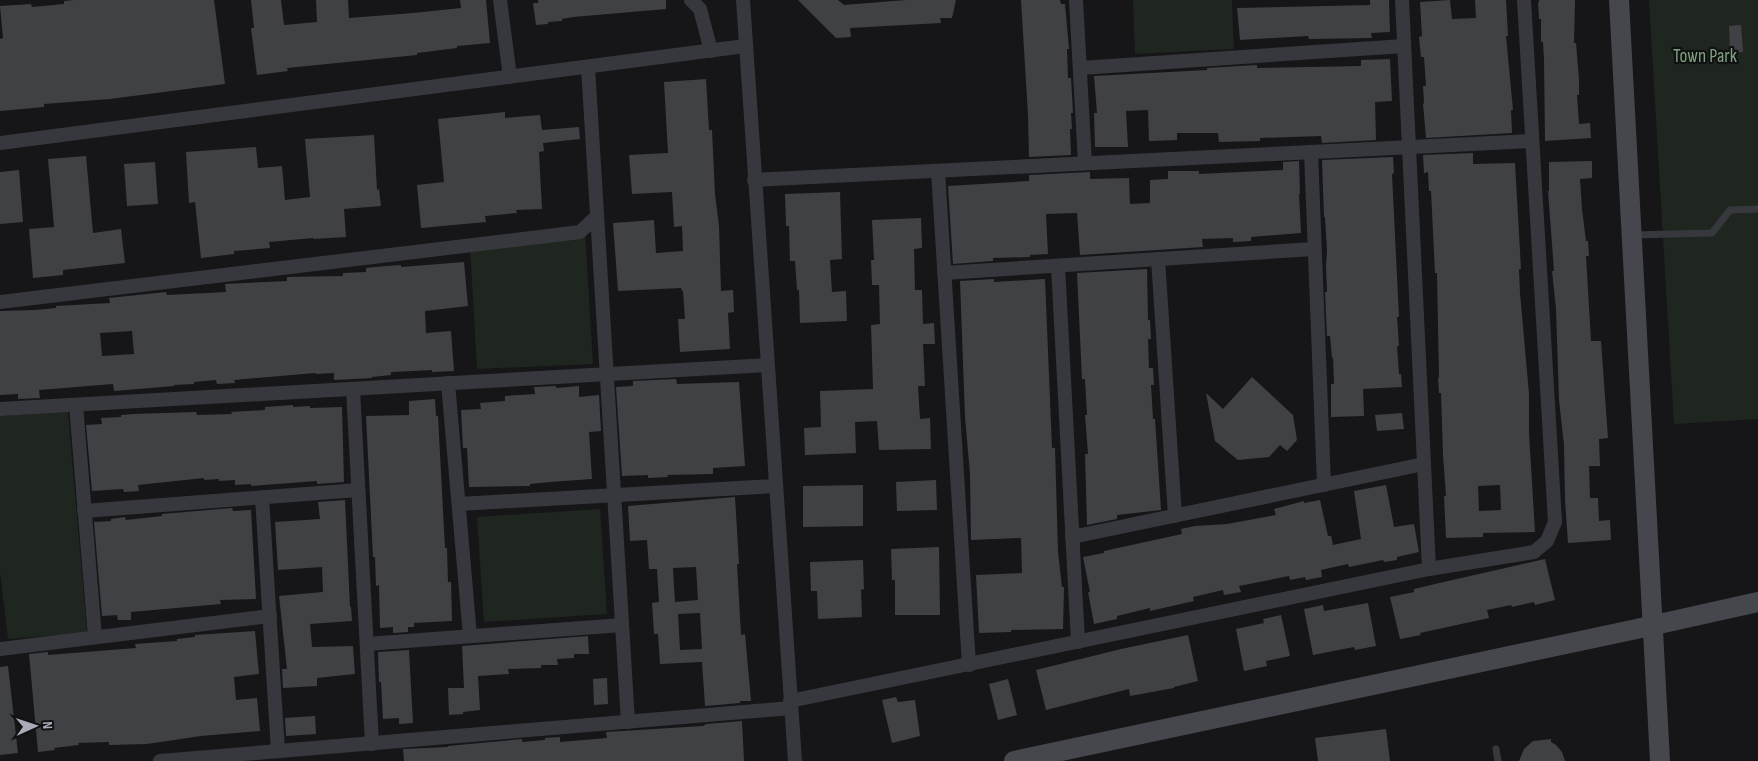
<svg xmlns="http://www.w3.org/2000/svg" width="1758" height="761" viewBox="0 0 1758 761" font-family="'Sofia Sans Condensed',sans-serif">
  <style>
    .green { fill: #1e261f }
    .building { fill: #404145; fill-rule: evenodd }
    .lines { fill: none; stroke-linecap: round; stroke-linejoin: round }
    .lane { stroke: #37383d; stroke-width: 7 }
    .street { stroke: #37383d; stroke-width: 14 }
    .secondary { stroke: #45474d; stroke-width: 20 }
    .labels { text-anchor: middle; stroke-width: 4.5; stroke-linejoin: round; paint-order: stroke }
    .park-label { font-size: 19px; fill: #7fa381; stroke: #111113 }
  </style>
  <rect width="100%" height="100%" fill="#161618"/>
  <!-- green -->
  <g class="green">
    <polygon points="1133,0 1232,0 1234,49 1135,54"/>
    <polygon points="1649,0 1758,0 1758,419 1674,424"/>
    <polygon points="585,231 593,364 477,369 470,248"/>
    <polygon points="68,412 87,633 8,639 0,572 0,416"/>
    <polygon points="600,509 607,614 484,622 477,517"/>
  </g>
  <!-- building -->
  <g class="building">
    <polygon points="74,0 214,0 225,84 110,99 44,104 44,107 0,111 0,39 3,38 0,6 31,4 32,7 64,4 64,1"/>
    <polygon points="251,0 281,0 284,25 317,22 316,0 348,0 349,18 413,13 461,8 460,0 486,0 490,43 457,46 457,48 417,53 417,55 287,68 288,71 257,75 251,28 254,28"/>
    <polygon points="538,0 666,0 666,9 573,17 562,19 562,21 548,22 548,24 536,25 533,3 538,3"/>
    <polygon points="798,0 838,0 844,5 906,0 956,0 952,18 940,18 941,23 850,28 851,37 836,38"/>
    <polygon points="1021,0 1060,0 1061,4 1065,4 1069,49 1067,49 1068,78 1071,78 1073,113 1071,113 1072,129 1070,129 1071,155 1029,157 1028,115"/>
    <polygon points="1370,0 1389,0 1390,32 1371,33 1372,38 1309,39 1308,36 1240,40 1237,8 1370,5"/>
    <polygon points="1450,0 1452,19 1476,18 1475,0 1506,0 1508,36 1506,36 1513,110 1511,110 1512,133 1426,138 1423,104 1424,103 1423,86 1426,86 1424,57 1421,57 1419,37 1422,36 1420,2"/>
    <polygon points="1539,0 1575,0 1574,43 1576,43 1579,79 1579,95 1577,95 1579,124 1590,123 1591,138 1545,141 1544,60 1543,42 1541,42 1541,19 1539,19 1538,3 1539,2"/>
    <polygon points="1741,25 1743,52 1730,53 1729,26"/>
    <polygon points="1390,59 1392,101 1375,102 1376,140 1322,143 1321,136 1260,138 1260,141 1219,142 1218,133 1177,133 1177,140 1149,141 1148,110 1126,111 1128,147 1095,147 1094,113 1097,113 1094,76 1207,70 1207,68 1257,65 1257,68 1361,66 1361,60"/>
    <polygon points="706,79 709,130 712,130 715,194 719,226 721,291 733,290 734,312 728,313 730,349 680,352 678,319 685,319 683,291 682,291 681,288 618,291 613,223 654,220 656,253 683,251 682,226 674,227 672,192 632,194 629,155 668,153 664,82"/>
    <polygon points="505,112 505,118 540,115 542,130 579,127 580,139 543,143 544,151 539,152 542,209 516,210 517,213 485,216 486,222 421,228 417,185 444,182 438,119"/>
    <polygon points="374,135 377,190 379,189 381,206 344,209 346,237 314,239 313,238 269,242 270,248 234,251 234,254 201,258 195,202 189,203 186,152 256,147 258,168 282,166 285,200 310,197 305,139"/>
    <path d="M1473,153V164L1515,163L1521,269H1519L1520,293L1529,394V433L1535,532L1483,533V537L1446,538L1444,496H1446L1443,455L1441,393H1439L1438,378H1439L1437,273H1435L1431,191H1429L1428,172L1424,173L1423,155ZM1500,485L1501,510L1479,511L1478,486Z"/>
    <polygon points="86,156 93,233 121,229 125,263 63,270 63,275 33,278 29,229 54,227 48,159"/>
    <polygon points="1393,157 1394,173 1392,174 1399,317 1397,317 1399,346 1397,346 1399,374 1401,374 1402,387 1363,389 1364,416 1331,417 1331,384 1334,384 1333,357 1332,358 1330,336 1327,336 1325,292 1327,292 1326,266 1327,251 1325,217 1324,217 1322,160"/>
    <polygon points="1299,161 1300,194 1299,194 1301,233 1251,237 1251,241 1233,242 1233,238 1202,239 1203,247 1080,255 1077,213 1046,214 1048,254 1030,255 1030,257 993,258 993,261 953,264 948,186 1029,181 1029,175 1090,172 1090,179 1129,178 1130,204 1150,203 1150,180 1168,179 1168,171 1199,171 1199,174 1283,170 1283,162"/>
    <polygon points="1592,161 1592,178 1580,179 1582,209 1586,241 1588,241 1589,256 1586,256 1591,341 1601,341 1608,438 1599,439 1600,466 1589,466 1590,498 1598,498 1599,521 1610,520 1611,540 1568,543 1565,500 1564,445 1559,400 1556,309 1552,271 1554,271 1548,191 1549,191 1549,162"/>
    <polygon points="155,162 158,204 127,206 124,164"/>
    <polygon points="19,170 23,222 0,224 0,172"/>
    <polygon points="840,192 842,259 830,260 832,292 846,291 847,321 800,323 799,290 797,290 795,261 790,261 789,226 786,226 785,194"/>
    <polygon points="921,218 922,248 914,249 915,290 922,290 923,324 934,323 935,344 923,344 925,386 918,386 920,419 930,418 931,449 879,450 877,421 855,422 856,453 805,455 804,428 821,427 820,391 873,389 871,325 880,324 879,285 872,285 871,260 874,260 872,220"/>
    <path d="M464,262L468,306L425,311L426,333L451,331L454,371L432,372V370L413,371L391,372V375L372,377V378L334,380V373L316,374L315,373L234,380L235,383L217,384L216,380L194,382V384L174,385V386L114,391L113,384L39,390L40,398L18,399V394L0,395V311L35,310L56,308V306L110,303L109,298L166,292L167,295L226,292L225,284L287,281V277L343,276V273L366,272V268L386,266L401,265V267ZM132,331L134,354L102,356L100,333Z"/>
    <polygon points="1147,269 1148,320 1150,320 1151,339 1148,339 1149,368 1153,368 1154,385 1151,385 1153,419 1155,419 1161,510 1117,515 1117,519 1087,525 1085,454 1088,454 1085,415 1087,415 1085,379 1082,379 1077,273"/>
    <polygon points="994,279 994,282 1045,279 1052,448 1055,448 1058,552 1062,587 1064,587 1063,629 1011,630 1011,632 979,633 976,575 1022,573 1021,538 971,540 970,474 965,417 960,281"/>
    <polygon points="1252,377 1293,415 1297,440 1287,451 1280,445 1269,457 1238,460 1215,441 1206,393 1223,409"/>
    <polygon points="676,379 677,384 739,382 745,466 713,468 713,474 667,475 668,477 648,478 648,475 622,476 616,387 633,386 633,381"/>
    <polygon points="556,386 556,388 579,386 579,397 599,395 601,431 589,432 592,479 550,482 530,484 530,486 469,487 467,448 463,448 461,410 481,409 480,403 505,401 505,396 535,394 534,387"/>
    <polygon points="435,399 436,416 438,416 445,548 447,548 448,582 451,582 452,621 414,623 414,627 408,627 408,632 393,633 393,627 380,628 379,585 376,586 375,557 373,557 366,416 409,415 409,401"/>
    <polygon points="293,405 293,407 310,406 310,408 342,407 344,482 317,484 317,481 251,486 251,484 235,485 235,480 219,481 219,479 204,480 204,478 138,485 139,491 124,492 123,489 92,491 86,425 102,424 101,418 121,417 121,415 133,414 196,412 197,415 232,414 231,412 265,410 265,407"/>
    <polygon points="1402,413 1404,429 1377,431 1375,415"/>
    <polygon points="936,480 937,510 897,511 896,482"/>
    <polygon points="863,485 863,526 803,527 803,486"/>
    <polygon points="1386,485 1394,527 1414,524 1419,552 1397,557 1397,560 1384,562 1383,560 1349,567 1348,564 1321,570 1322,577 1306,580 1305,577 1290,580 1289,576 1239,586 1241,592 1224,595 1223,590 1193,597 1194,601 1150,611 1150,608 1117,616 1117,619 1094,624 1088,592 1090,592 1083,557 1104,553 1104,551 1182,534 1181,529 1195,526 1227,524 1276,515 1274,509 1304,501 1304,503 1320,500 1328,536 1331,536 1333,545 1361,539 1354,491"/>
    <path d="M735,497L739,564H737L741,635L745,634L751,701H740V703L705,706L702,662L660,664L658,634H654L652,603L659,602L657,569H649L647,540L630,541L628,506ZM696,567L698,600L675,602L673,568ZM700,613L702,649L680,650L678,614Z"/>
    <polygon points="345,500 350,607 351,607 352,621 310,624 312,647 353,646 355,674 317,678 317,686 283,688 282,669 287,669 279,596 323,592 322,567 278,570 275,522 320,519 318,502"/>
    <polygon points="232,508 233,511 251,510 256,599 220,600 221,604 131,612 131,620 118,620 117,615 102,616 94,522 111,521 111,519 125,517 126,520 162,516 162,514"/>
    <polygon points="939,547 940,615 895,615 895,580 892,580 891,549"/>
    <polygon points="1545,559 1555,600 1535,605 1534,602 1512,607 1511,605 1487,610 1489,618 1420,633 1421,635 1400,639 1390,597 1414,592 1414,589 1435,584"/>
    <polygon points="863,560 864,589 861,590 862,617 818,619 817,591 811,591 810,562"/>
    <polygon points="1368,603 1376,646 1355,650 1354,647 1313,655 1304,609 1323,605 1324,611"/>
    <polygon points="1281,615 1290,656 1266,661 1267,666 1244,671 1236,629 1264,623 1263,619"/>
    <polygon points="255,631 259,674 234,677 236,700 257,698 260,731 201,736 147,744 109,745 109,742 78,743 79,745 54,748 55,750 38,752 29,654 48,652 48,655 136,648 135,644 177,641 177,639 195,637 195,635"/>
    <polygon points="1188,635 1198,681 1174,687 1174,688 1130,696 1129,689 1046,710 1036,670 1121,649"/>
    <polygon points="588,636 589,654 574,654 574,658 557,659 558,665 541,665 541,668 508,669 509,674 478,676 480,710 463,712 463,714 449,715 448,688 464,688 462,646"/>
    <polygon points="409,650 413,723 399,724 399,718 383,719 381,682 379,682 378,652"/>
    <polygon points="8,666 18,753 0,755 0,667"/>
    <polygon points="607,678 608,704 594,705 593,679"/>
    <polygon points="1008,679 1017,715 998,720 989,684"/>
    <polygon points="896,697 898,702 915,700 920,736 892,743 882,700"/>
    <polygon points="315,716 316,734 286,736 285,718"/>
    <polygon points="742,721 744,761 404,761 403,749 448,747 448,746 522,739 522,742 545,740 545,738 560,737 560,742 607,738 606,732 703,726 706,724"/>
    <polygon points="1386,729 1390,761 1318,761 1315,738"/>
    <polygon points="1551,739 1551,742 1556,745 1562,752 1565,761 1519,761 1524,749 1533,741"/>
  </g>
  <g class="lines">
    <!-- lane -->
    <g class="lane">
      <polyline points="1634,235 1712,233 1730,210 1758,209"/>
      <polyline points="1496,749 1498,761"/>
    </g>
    <!-- street -->
    <g class="street">
      <polyline points="500,0 510,77"/>
      <polyline points="691,0 700,9 711,51"/>
      <polyline points="743,0 795,761"/>
      <polyline points="1076,0 1085,163"/>
      <polyline points="1402,0 1429,569"/>
      <polyline points="588,67 628,722"/>
      <polyline points="1080,68 1404,46"/>
      <polyline points="0,143 745,46"/>
      <polyline points="1311,152 1324,485"/>
      <polyline points="938,171 969,665"/>
      <polyline points="754,180 1532,141"/>
      <polyline points="1158,259 1175,516"/>
      <polyline points="1058,266 1078,642"/>
      <polyline points="944,273 1314,249"/>
      <polyline points="0,302 580,232 597,216"/>
      <polyline points="448,383 470,636"/>
      <polyline points="353,389 372,744"/>
      <polyline points="76,405 95,637"/>
      <polyline points="0,409 767,365"/>
      <polyline points="262,497 278,751"/>
      <polyline points="459,504 775,486"/>
      <polyline points="84,511 358,490"/>
      <polyline points="1072,537 1424,464"/>
      <polyline points="367,644 622,625"/>
      <polyline points="0,649 270,616"/>
      <polyline points="790,701 1429,569 1534,552 1547,541 1555,522 1524,0"/>
      <polyline points="160,761 791,708"/>
    </g>
    <!-- secondary -->
    <g class="secondary">
      <polyline points="1619,0 1660,761"/>
      <polyline points="1014,761 1632,630 1758,602"/>
    </g>
  </g>
  <g class="labels">
    <!-- park labels -->
    <g class="park-label">
      <text x="1705" y="62">Town Park</text>
    </g>
  </g>
  <!-- north arrow -->
  <g transform="translate(35 726) rotate(87)" stroke="#111113" stroke-width="4" paint-order="stroke">
  <path d="M0-4L9 19L0 12L-9 19Z" fill="#a8adb8"/>
  <text y="-8" font-size="14" font-weight="bold" text-anchor="middle" fill="#a8adb8">N</text>
  </g>
</svg>
